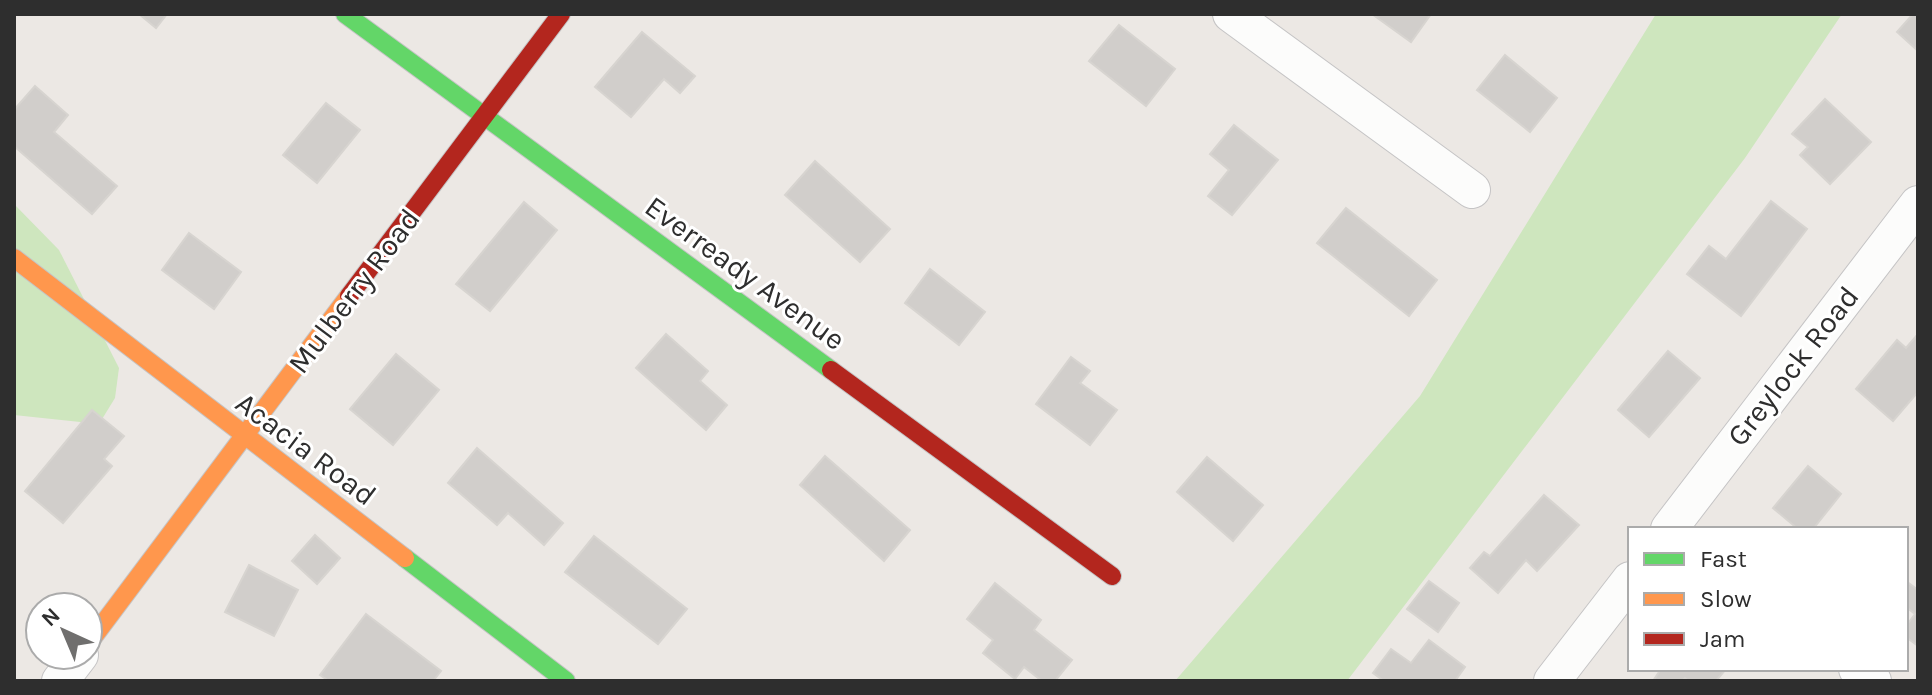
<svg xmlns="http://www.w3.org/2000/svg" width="1932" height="695" viewBox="0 0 1932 695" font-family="Karla,sans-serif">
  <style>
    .green { fill: #cee6be }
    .building { fill: #d1cecb; stroke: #d7d4d0; stroke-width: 2 }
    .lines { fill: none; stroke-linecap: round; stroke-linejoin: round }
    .street-casing { stroke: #c5c4c5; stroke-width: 38 }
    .fast-casing { stroke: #c5c4c5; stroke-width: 20 }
    .slow-casing { stroke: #c5c4c5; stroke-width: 20 }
    .jam-casing { stroke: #c5c4c5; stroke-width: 20 }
    .street { stroke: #fcfcfb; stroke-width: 36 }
    .fast { stroke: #63d668; stroke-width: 18 }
    .slow { stroke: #ff974d; stroke-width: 18 }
    .jam { stroke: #b3261e; stroke-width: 18 }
    .labels { text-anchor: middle; stroke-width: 6; stroke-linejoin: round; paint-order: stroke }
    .street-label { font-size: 30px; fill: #2e2e2e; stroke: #fff }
  </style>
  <rect width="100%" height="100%" fill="#ece8e4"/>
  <!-- green -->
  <g class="green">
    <polygon points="1656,14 1842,14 1745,158 1347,681 1175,681 1420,396"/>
    <polygon points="14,204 59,250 119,368 115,398 99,424 14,415"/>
  </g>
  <!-- building -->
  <g class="building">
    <polygon points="139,14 167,14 156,28"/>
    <polygon points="1372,14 1431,14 1411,42"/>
    <polygon points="1913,14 1918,14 1918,51 1897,32"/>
    <polygon points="1119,25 1175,69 1146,106 1089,61"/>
    <polygon points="642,32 695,76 680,93 664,79 631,117 595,87"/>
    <polygon points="1505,55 1557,98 1530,132 1477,90"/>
    <polygon points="35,86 68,115 54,132 117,186 92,214 14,146 14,110"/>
    <polygon points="1825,99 1871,142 1830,184 1800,155 1808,147 1792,134"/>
    <polygon points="326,103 360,130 317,183 283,155"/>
    <polygon points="1234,125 1278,160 1232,215 1208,196 1229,170 1210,154"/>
    <polygon points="815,161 890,229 860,262 785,195"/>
    <polygon points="1771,201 1807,229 1741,316 1687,274 1709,246 1726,259"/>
    <polygon points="524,202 557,230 490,311 456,284"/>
    <polygon points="1346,208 1437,280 1409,316 1317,243"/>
    <polygon points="189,233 241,272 214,309 162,270"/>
    <polygon points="930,269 985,312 959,345 905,303"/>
    <polygon points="666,334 708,371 700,381 727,405 706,430 636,368"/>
    <polygon points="1918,334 1918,392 1893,421 1856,389 1897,340 1906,348"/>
    <polygon points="1668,351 1700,378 1649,437 1618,410"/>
    <polygon points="396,354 439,390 393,445 350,409"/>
    <polygon points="1071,357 1090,371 1080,383 1117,410 1090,445 1036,404"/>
    <polygon points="92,410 124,436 104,459 112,466 63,523 25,491"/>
    <polygon points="477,448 563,523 544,545 508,513 497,525 448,483"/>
    <polygon points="825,456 910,530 884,561 800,485"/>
    <polygon points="1207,457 1263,505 1233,541 1177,492"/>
    <polygon points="1808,466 1841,494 1813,529 1798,529 1773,508"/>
    <polygon points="1544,495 1579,525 1537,571 1526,560 1498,593 1470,568 1484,552 1490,556"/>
    <polygon points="315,535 340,558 317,584 292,561"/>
    <polygon points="594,536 687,609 658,644 565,572"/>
    <polygon points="249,565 298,590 274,636 225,612"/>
    <polygon points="1429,581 1459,603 1438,632 1407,609"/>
    <polygon points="1906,581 1918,590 1918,646 1906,637 1906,626 1915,614 1906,607"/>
    <polygon points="995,583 1041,620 1034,630 1072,660 1055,681 1042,681 1024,667 1015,679 983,653 993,640 967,619"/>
    <polygon points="366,614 441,671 433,681 329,681 320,675"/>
    <polygon points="1429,640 1465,667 1455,681 1384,681 1373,673 1391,649 1411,663"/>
    <polygon points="1661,669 1726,669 1716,681 1689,681 1685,678 1682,681 1653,681"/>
  </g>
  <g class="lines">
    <defs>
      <g id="street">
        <polyline points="1231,14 1472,190"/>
        <polyline points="1669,529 1918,204"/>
        <polyline points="1857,669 1873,681"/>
        <polyline points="60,681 80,655"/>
        <polyline points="1552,681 1630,580"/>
      </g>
      <g id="fast">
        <polyline points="345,14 831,370"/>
        <polyline points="405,558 566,681"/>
      </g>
      <g id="slow">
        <polyline points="14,258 405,558"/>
        <polyline points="88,644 349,296"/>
      </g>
      <g id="jam">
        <polyline points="349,296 561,14"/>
        <polyline points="831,370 1112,576"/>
      </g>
    </defs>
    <!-- street casing -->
    <use href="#street" class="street-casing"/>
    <!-- fast casing -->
    <use href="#fast" class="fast-casing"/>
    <!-- slow casing -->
    <use href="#slow" class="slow-casing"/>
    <!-- jam casing -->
    <use href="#jam" class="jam-casing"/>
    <!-- street -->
    <use href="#street" class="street"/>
    <!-- fast -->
    <use href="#fast" class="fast"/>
    <!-- slow -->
    <use href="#slow" class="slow"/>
    <!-- jam -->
    <use href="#jam" class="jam"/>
  </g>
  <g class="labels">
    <!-- street labels -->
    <g class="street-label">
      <text transform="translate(745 273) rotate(36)" y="10">Everready Avenue</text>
      <text transform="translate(354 291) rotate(-53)" y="10">Mulberry Road</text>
      <text transform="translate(1793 366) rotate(-52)" y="10">Greylock Road</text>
      <text transform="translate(306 449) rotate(37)" y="10">Acacia Road</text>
    </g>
  </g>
  <!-- border -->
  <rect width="1932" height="695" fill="none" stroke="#2e2e2e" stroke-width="32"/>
  <!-- legend -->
  <rect x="1628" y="527" width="280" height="144" fill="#ffffff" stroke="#ababab" stroke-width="2"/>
  <rect x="1644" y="553" width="40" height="12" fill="#63d668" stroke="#ababab" stroke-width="2"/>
  <text x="1700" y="567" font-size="24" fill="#2e2e2e">Fast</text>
  <rect x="1644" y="593" width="40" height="12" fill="#ff974d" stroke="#ababab" stroke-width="2"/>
  <text x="1700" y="607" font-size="24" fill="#2e2e2e">Slow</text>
  <rect x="1644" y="633" width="40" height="12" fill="#b3261e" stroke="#ababab" stroke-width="2"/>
  <text x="1700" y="647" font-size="24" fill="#2e2e2e">Jam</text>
  <!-- north arrow -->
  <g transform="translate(64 631) rotate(316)"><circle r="38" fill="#ffffff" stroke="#ababab" stroke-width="2"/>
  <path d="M0-6L14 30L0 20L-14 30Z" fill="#706f6e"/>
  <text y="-12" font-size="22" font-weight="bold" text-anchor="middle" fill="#2e2e2e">N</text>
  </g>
</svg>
